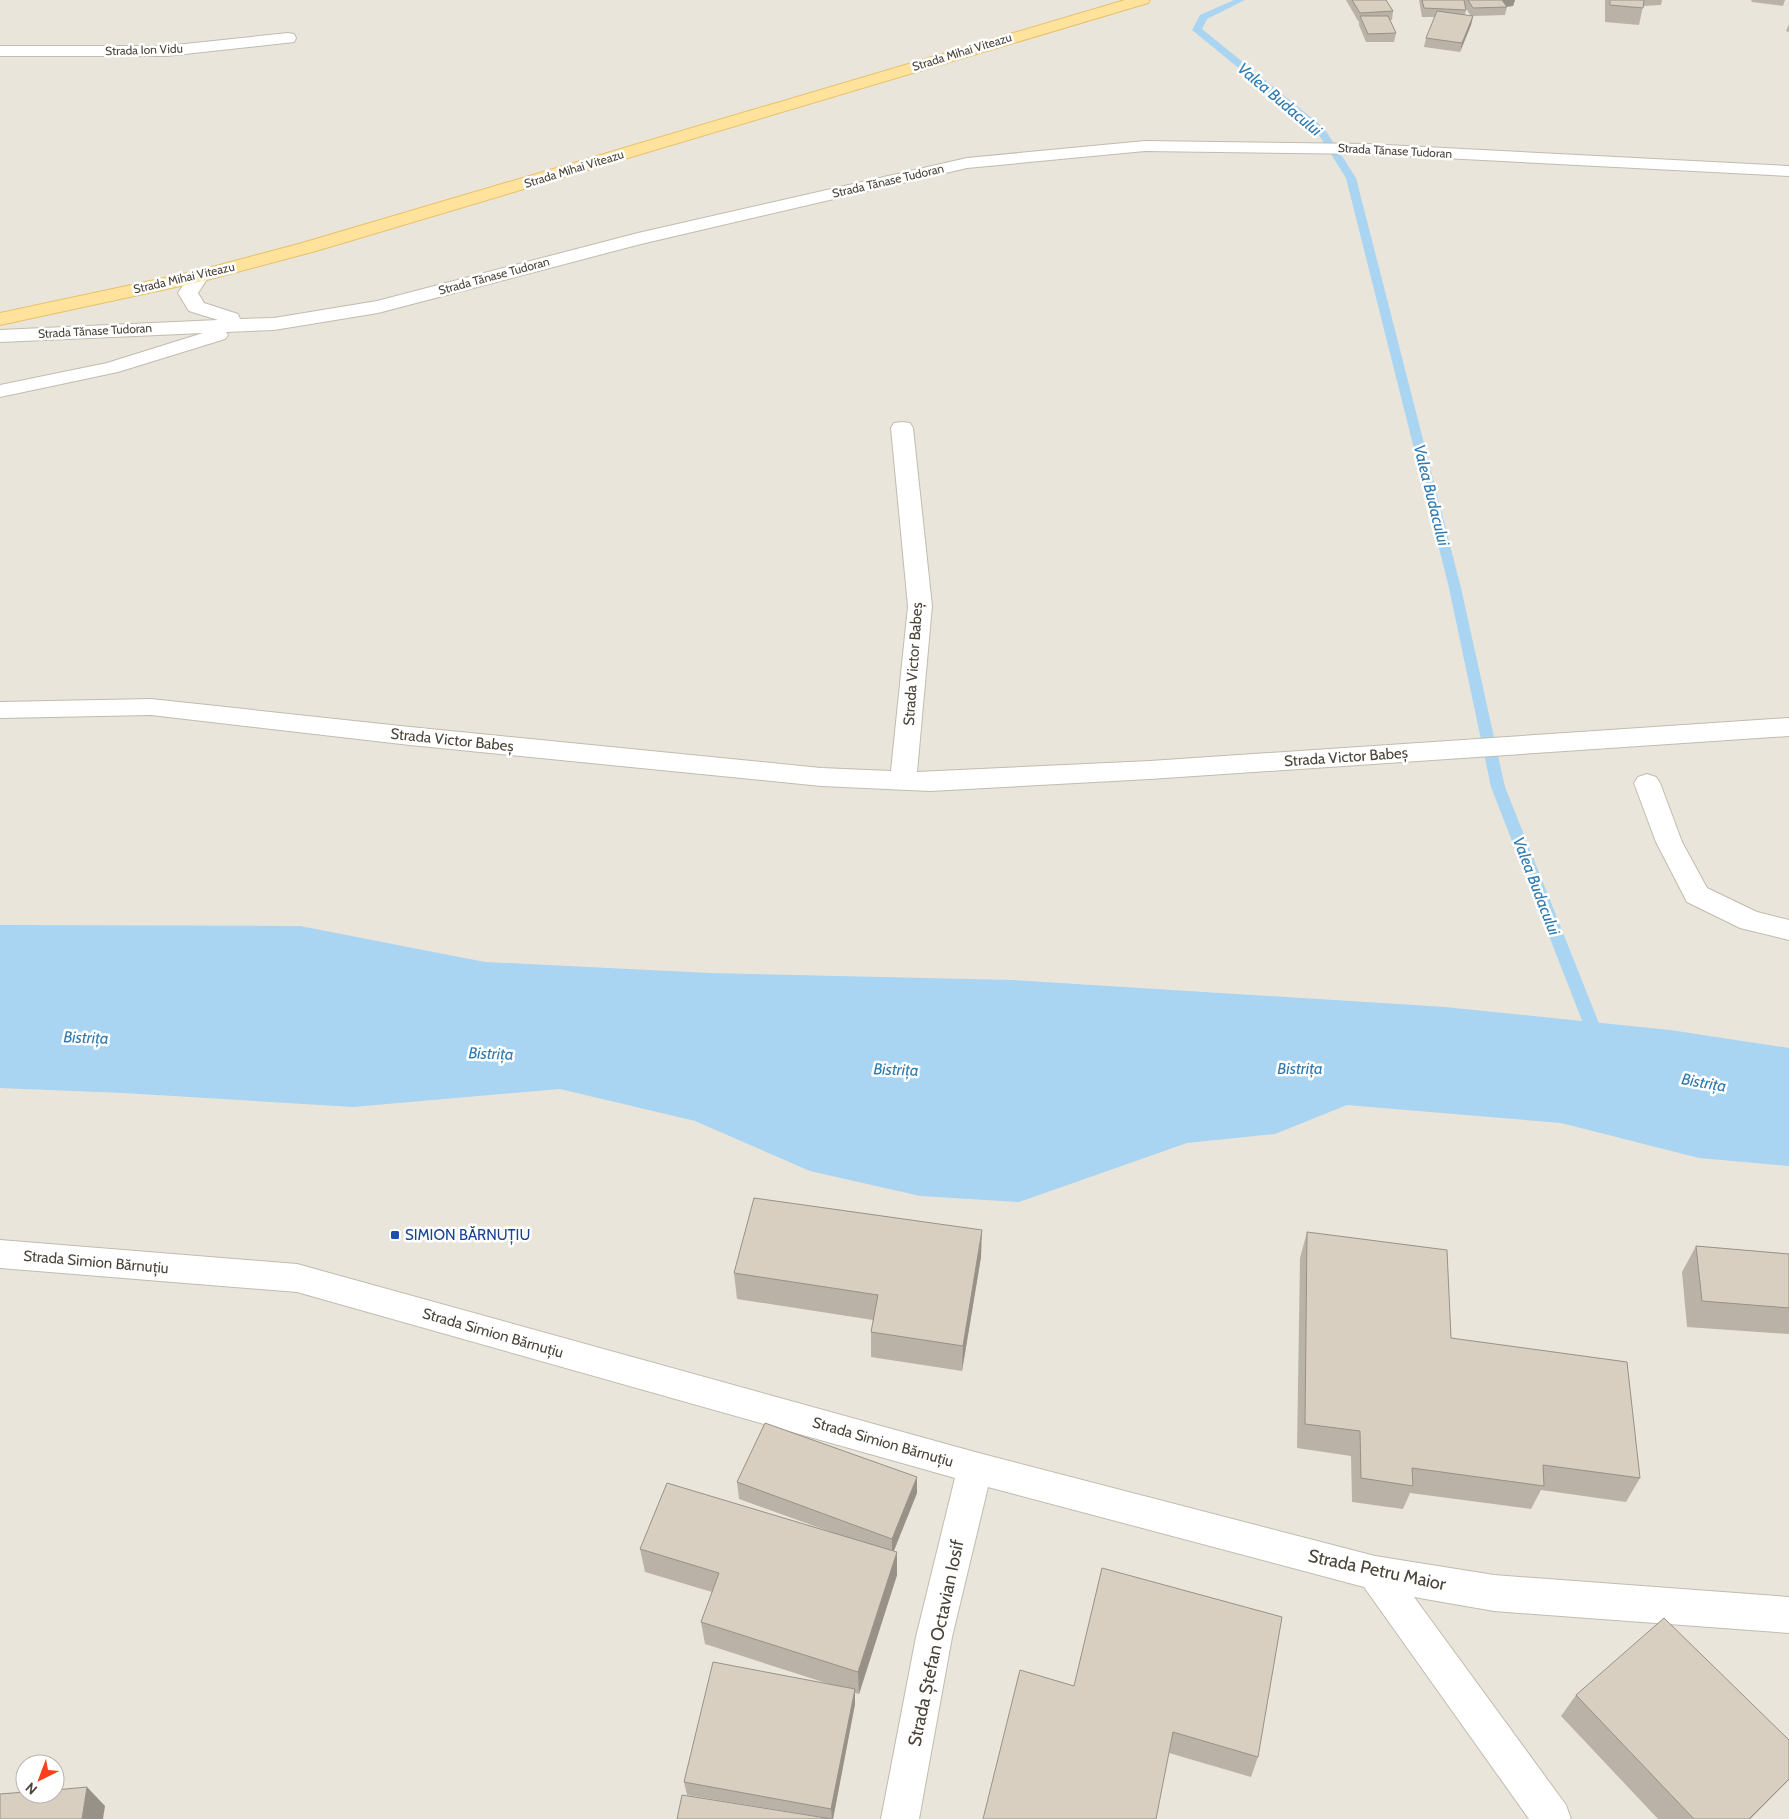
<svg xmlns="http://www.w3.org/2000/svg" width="1789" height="1819" viewBox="0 0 1789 1819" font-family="Cabin,sans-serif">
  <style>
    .residential { fill: #eae5da; fill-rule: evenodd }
    .water { fill: #a9d4f2 }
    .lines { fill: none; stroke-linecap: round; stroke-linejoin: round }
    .stream { fill: #a9d4f2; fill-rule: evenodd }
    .minor-casing { stroke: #c2bbae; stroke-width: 2 }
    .major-casing { stroke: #e6c16a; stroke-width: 2 }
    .minor { fill: #fff; fill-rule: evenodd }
    .major { fill: #ffe39c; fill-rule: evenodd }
    .wall { fill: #bab2a6; fill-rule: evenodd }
    .shaded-wall { fill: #979187 }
    .building { fill: #d8cfc1; stroke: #979187 }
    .transit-dot { fill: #1a4fb4; stroke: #fff; stroke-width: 2 }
    .labels { text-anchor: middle; stroke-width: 5; stroke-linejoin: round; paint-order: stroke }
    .far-street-label { font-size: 12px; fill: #4b4439; stroke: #fff }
    .street-label { font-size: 15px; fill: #4b4439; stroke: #fff }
    .transit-label { font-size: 15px; fill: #164399; stroke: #fff; text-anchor: start }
    .water-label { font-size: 16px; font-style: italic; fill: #2e7ab2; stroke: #fff }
    .near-street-label { font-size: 18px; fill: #4b4439; stroke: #fff }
  </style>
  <rect width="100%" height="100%" fill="#f6f3ec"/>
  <!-- residential -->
  <path class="residential" d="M0,0H1789V1819H0ZM25,1764H55V1794H25Z"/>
  <!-- water -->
  <polygon class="water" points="0,925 300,926 485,962 710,973 1012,980 1445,1007 1670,1030 1789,1048 1789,1166 1699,1158 1561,1123 1347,1105 1275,1134 1187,1143 1019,1202 920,1196 810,1171 695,1121 560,1089 353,1107 123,1093 0,1088"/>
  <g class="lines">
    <!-- stream -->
    <polygon class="stream" points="1234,0 1245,0 1207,19 1202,29 1324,128 1356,178 1461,588 1505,787 1606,1041 1604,1045 1598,1047 1592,1045 1590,1041 1491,787 1449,588 1346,178 1317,132 1192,30 1200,15"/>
    <defs>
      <g id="minor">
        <polygon points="288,33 294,34 296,38 294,42 166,56 0,56 0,46 166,46"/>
        <polygon points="1145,141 1367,144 1789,166 1789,176 1367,154 1145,151 967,168 641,244 378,313 274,330 226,332 228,335 225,339 118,372 0,397 0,385 107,363 203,333 0,342 0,330 218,320 189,311 178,293 192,272 206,272 209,276 198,293 204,303 238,314 240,319 274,318 377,301 638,233 967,158"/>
        <polygon points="902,422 910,423 913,428 932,606 917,772 1150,761 1789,718 1789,736 1150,779 930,791 821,786 410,745 151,715 0,718 0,702 151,699 410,727 821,768 891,771 908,606 891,428 894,423"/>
        <polygon points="1647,774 1656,777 1660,783 1682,842 1707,888 1757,912 1789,920 1789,940 1740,928 1687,902 1656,842 1634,783 1638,777"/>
        <polygon points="0,1240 297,1264 975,1452 1375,1556 1494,1575 1789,1597 1789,1633 1494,1611 1414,1597 1566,1805 1571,1819 1529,1819 1364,1587 988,1487 952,1637 919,1819 881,1819 916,1637 955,1478 297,1292 0,1268"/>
      </g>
      <polygon id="major" points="1125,0 1150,0 1148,3 316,251 199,282 0,325 0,313 197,271 302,243"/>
    </defs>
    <!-- minor casing -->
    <use href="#minor" class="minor-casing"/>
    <!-- major casing -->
    <use href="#major" class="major-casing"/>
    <!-- minor -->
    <use href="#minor" class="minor"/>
    <!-- major -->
    <use href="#major" class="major"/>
  </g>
  <!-- wall -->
  <g class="wall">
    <polygon points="1346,0 1386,0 1393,11 1392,20 1390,20 1396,33 1394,42 1366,42 1359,25 1359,21 1358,21"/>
    <path d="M1419,0H1515L1513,6L1507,7L1505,15L1473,16L1471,25L1460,52L1424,47L1426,38L1435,17H1422ZM1465,7L1471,16L1465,15L1466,10Z"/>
    <polygon points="1605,0 1662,0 1661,5 1643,6 1639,25 1605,22"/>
    <polygon points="1751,0 1785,0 1783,6 1752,2"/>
    <polygon points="1789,24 1789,32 1786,31"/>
    <polygon points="1307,1232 1640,1478 1626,1502 1541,1490 1531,1509 1410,1493 1403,1509 1352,1502 1351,1456 1297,1448 1300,1258"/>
    <polygon points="1696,1246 1789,1254 1789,1334 1687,1327 1682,1272"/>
    <polygon points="981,1257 962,1371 871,1357 871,1332 873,1320 737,1299 734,1273"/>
    <polygon points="737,1482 917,1493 894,1551 897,1575 859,1694 855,1693 855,1704 833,1819 687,1795 684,1782 829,1684 705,1644 701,1622 712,1592 645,1572 640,1549 831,1532 739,1499"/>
    <polygon points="1074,1686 1258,1757 1251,1777 1169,1753"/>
    <polygon points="1576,1695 1789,1780 1750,1819 1658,1819 1561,1716"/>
  </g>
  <!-- shaded-wall -->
  <g class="shaded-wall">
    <polygon points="1501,0 1515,0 1513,6 1500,7"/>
    <polygon points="1473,16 1471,25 1460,52 1462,43"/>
    <polygon points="982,1230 981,1257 962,1371 963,1346"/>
    <polygon points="917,1477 917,1493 892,1555 892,1539"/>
    <polygon points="897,1552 897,1575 859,1694 858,1672"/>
    <polygon points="855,1689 855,1704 833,1819 832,1819 831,1809"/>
    <polygon points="1789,1779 1750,1819 1749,1819"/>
    <polygon points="87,1787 105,1806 103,1819 82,1819"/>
  </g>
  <!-- building -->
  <g class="building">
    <polygon points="1352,0 1386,0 1393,11 1360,13"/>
    <polygon points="1422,0 1464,0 1466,10 1424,8"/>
    <polygon points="1468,0 1502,0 1507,7 1473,8"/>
    <polygon points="1610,0 1644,0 1643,8 1610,5"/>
    <polygon points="1437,11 1473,16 1462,43 1426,38"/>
    <polygon points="1360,16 1388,16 1396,33 1368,34"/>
    <polygon points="754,1198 982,1230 963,1346 871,1332 878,1295 734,1273"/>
    <polygon points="1307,1232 1447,1250 1451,1338 1627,1362 1640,1478 1543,1465 1544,1486 1412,1468 1413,1486 1361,1478 1360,1431 1305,1424"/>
    <polygon points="1696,1246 1789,1254 1789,1308 1702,1301"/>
    <polygon points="765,1423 917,1477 892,1539 737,1482"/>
    <polygon points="667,1483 897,1552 858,1672 701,1622 719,1573 640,1549"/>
    <polygon points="1102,1568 1282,1617 1258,1757 1173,1732 1156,1819 983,1819 1020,1670 1074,1686"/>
    <polygon points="1664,1618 1789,1740 1789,1779 1749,1819 1694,1819 1576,1695"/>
    <polygon points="713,1662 855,1689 831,1809 684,1782"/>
    <polygon points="87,1787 82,1819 0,1819 0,1794 25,1792 25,1794 55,1794 55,1790"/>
    <polygon points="682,1795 832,1819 677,1819"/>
  </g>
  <!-- markers -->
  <rect class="transit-dot" x="390" y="1230" width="10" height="10" rx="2.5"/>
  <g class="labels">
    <!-- far-street labels -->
    <g class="far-street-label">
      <text transform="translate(144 50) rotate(-2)" y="4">Strada Ion Vidu</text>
      <text transform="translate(962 52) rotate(-17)" y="4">Strada Mihai Viteazu</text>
      <text transform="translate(1395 151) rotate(3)" y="4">Strada Tănase Tudoran</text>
      <text transform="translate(574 169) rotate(-17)" y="4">Strada Mihai Viteazu</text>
      <text transform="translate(888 181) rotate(-13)" y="4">Strada Tănase Tudoran</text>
      <text transform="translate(494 276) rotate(-15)" y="4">Strada Tănase Tudoran</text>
      <text transform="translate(184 278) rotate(-13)" y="4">Strada Mihai Viteazu</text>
      <text transform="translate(95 331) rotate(-3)" y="4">Strada Tănase Tudoran</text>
    </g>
    <!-- street labels -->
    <g class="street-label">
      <text transform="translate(913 664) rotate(-86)" y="5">Strada Victor Babeș</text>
      <text transform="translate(452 740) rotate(6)" y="5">Strada Victor Babeș</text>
      <text transform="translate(1346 757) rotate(-4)" y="5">Strada Victor Babeș</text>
      <text transform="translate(96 1262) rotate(5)" y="5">Strada Simion Bărnuțiu</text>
      <text transform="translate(493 1333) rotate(16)" y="5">Strada Simion Bărnuțiu</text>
      <text transform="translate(883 1442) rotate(16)" y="5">Strada Simion Bărnuțiu</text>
    </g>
    <!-- transit labels -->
    <g class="transit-label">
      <text x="405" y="1240">SIMION BĂRNUȚIU</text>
    </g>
    <!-- water labels -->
    <g class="water-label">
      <text transform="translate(1280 99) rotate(40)" y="6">Valea Budacului</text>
      <text transform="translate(1432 495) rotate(76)" y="6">Valea Budacului</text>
      <text transform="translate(1537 886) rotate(69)" y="6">Valea Budacului</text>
      <text transform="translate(86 1037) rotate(2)" y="6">Bistrița</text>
      <text transform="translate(491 1053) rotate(2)" y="6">Bistrița</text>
      <text x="1300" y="1074">Bistrița</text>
      <text transform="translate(896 1069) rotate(2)" y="6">Bistrița</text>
      <text transform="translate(1704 1082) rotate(10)" y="6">Bistrița</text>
    </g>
    <!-- near-street labels -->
    <g class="near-street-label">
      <text transform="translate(1377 1570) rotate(12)" y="6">Strada Petru Maior</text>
      <text transform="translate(936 1643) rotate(-78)" y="6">Strada Ștefan Octavian Iosif</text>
    </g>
  </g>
  <!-- north arrow -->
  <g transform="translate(40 1779) rotate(222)"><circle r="24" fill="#ffffff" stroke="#b7b4b0"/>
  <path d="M0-4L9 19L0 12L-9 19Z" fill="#fc3f1d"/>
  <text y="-8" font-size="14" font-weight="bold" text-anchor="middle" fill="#4b4439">N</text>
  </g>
</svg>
